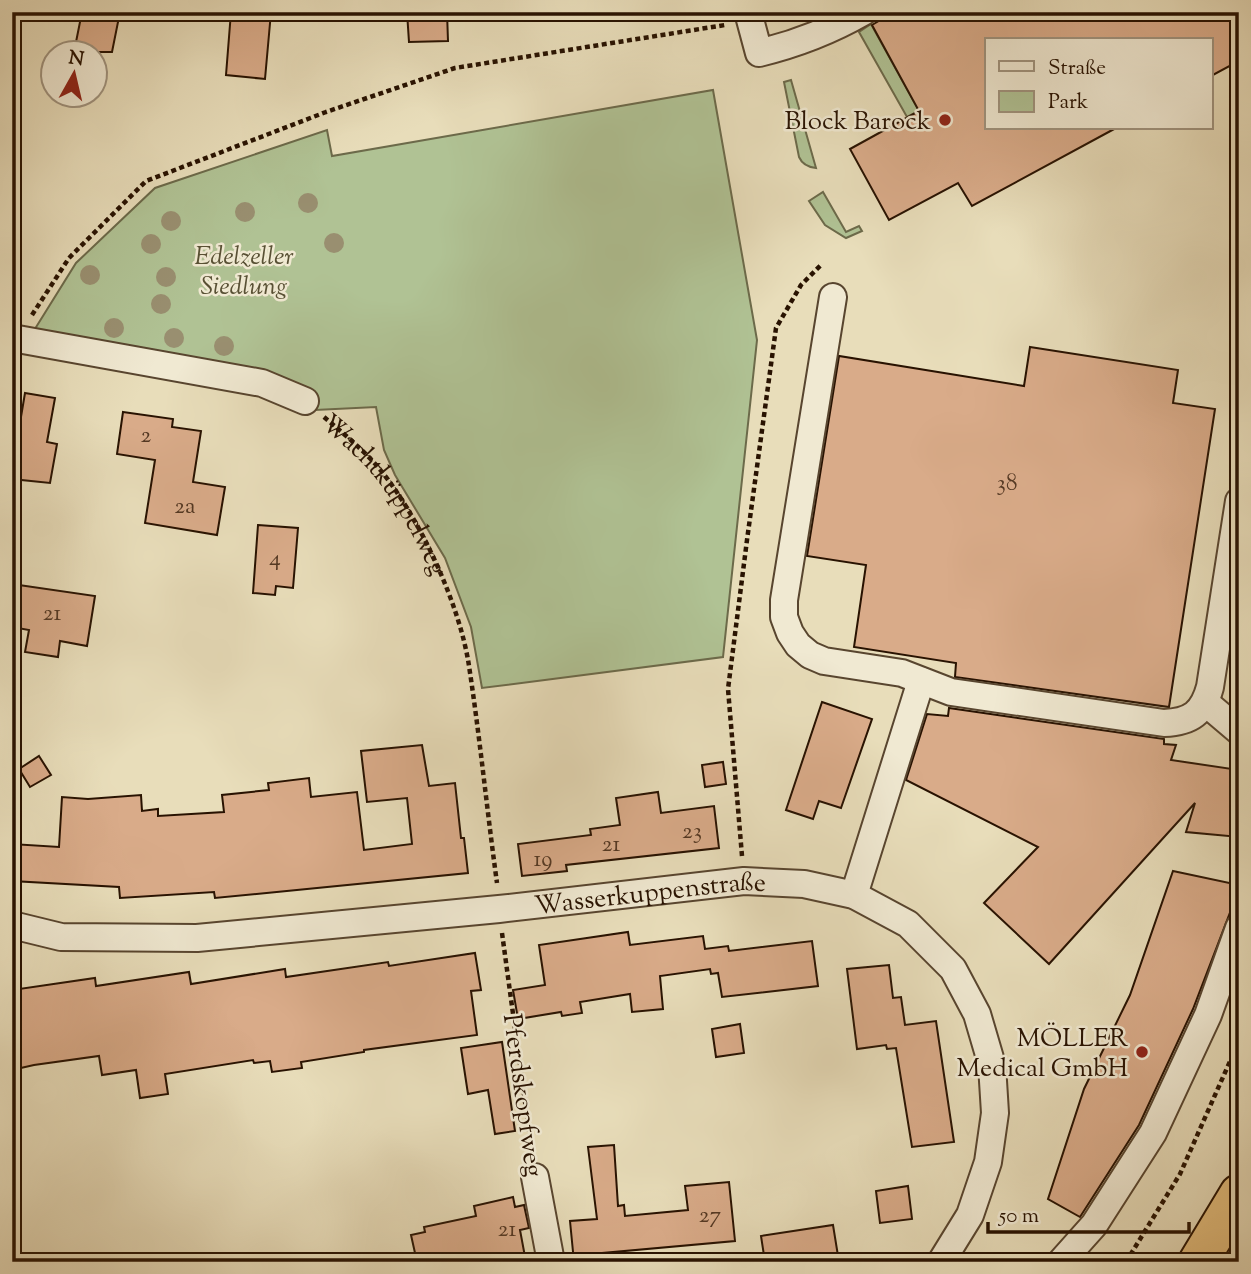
<svg xmlns="http://www.w3.org/2000/svg" width="1251" height="1274" viewBox="0 0 1251 1274" font-family="'Sorts Mill Goudy',serif">
  <style>
    .green { fill: #b0c294; stroke: #6c6a4a; stroke-width: 2 }
    .building { fill: #d9ab89; stroke: #281201; stroke-width: 2 }
    .lines { fill: none; stroke-linecap: round; stroke-linejoin: round }
    .minor-casing { stroke: #58452f; stroke-width: 30 }
    .highway-casing { stroke: #281201; stroke-width: 42 }
    .path { stroke: #281201; stroke-width: 4.5; stroke-dasharray: 5 3.5; stroke-linecap: butt }
    .minor { stroke: #f0e9d2; stroke-width: 26 }
    .highway { stroke: #e4be7d; stroke-width: 38 }
    .tree { fill: #998f70 }
    .poi-dot { fill: #8f2418; stroke: #f0e9d2; stroke-width: 2.5 }
    .labels { text-anchor: middle; stroke-width: 5; stroke-linejoin: round; paint-order: stroke }
    .number-label { font-size: 23px; fill: #543823 }
    .poi-label { font-size: 26px; fill: #281201; stroke: #f0e9d2; text-anchor: end }
    .park-label { font-size: 26px; font-style: italic; fill: #585034; stroke: #f0e9d2 }
    .street-label { font-size: 26px; fill: #281201; stroke: #f0e9d2 }
  </style>
  <rect width="100%" height="100%" fill="#e8ddba"/>
  <filter id="stains"><feTurbulence type="fractalNoise" baseFrequency=".00286" numOctaves="4"/><feColorMatrix values="0 0 0 0 .2 0 0 0 0 .09 0 0 0 0 .02 0 0 0 .5 -.17"/></filter>
  <radialGradient id="worn" r=".72"><stop offset=".6" stop-color="#630" stop-opacity="0"/><stop offset="1" stop-color="#630" stop-opacity=".3"/></radialGradient>
  <!-- green -->
  <g class="green">
    <polygon points="871,24 919,111 907,117 859,32"/>
    <path d="M791,80L816,168C807,167 802,164 799,157L784,82Z"/>
    <polygon points="713,90 757,340 723,657 482,688 471,627 445,558 395,475 384,450 376,407 315,410 227,374 33,332 76,263 155,188 327,130 332,156"/>
    <polygon points="823,192 846,232 859,226 862,231 846,238 825,225 809,201"/>
  </g>
  <!-- building -->
  <g class="building">
    <polygon points="82,12 120,12 112,52 74,52"/>
    <polygon points="231,12 271,12 265,79 226,75"/>
    <polygon points="407,12 447,12 448,41 409,42"/>
    <polygon points="894,12 1239,12 1239,61 1211,76 1211,40 987,40 987,128 1116,128 972,206 958,183 889,220 850,149 919,111 872,25"/>
    <polygon points="1030,347 1178,370 1173,403 1215,409 1169,707 955,677 956,663 854,647 866,565 807,556 839,356 1024,386"/>
    <polygon points="25,393 55,398 47,442 57,444 50,483 12,479 12,416 21,417"/>
    <polygon points="123,412 173,419 172,427 201,431 193,482 225,487 217,535 145,523 155,460 117,454"/>
    <polygon points="258,525 298,528 293,588 276,586 275,595 253,593"/>
    <polygon points="12,584 95,596 87,646 60,641 58,657 25,652 29,630 12,627"/>
    <polygon points="822,702 872,719 841,808 819,801 813,819 786,810"/>
    <polygon points="949,708 1164,739 1164,744 1176,745 1171,760 1239,770 1239,837 1186,832 1195,803 1049,964 984,903 1038,847 906,780 927,714 948,716"/>
    <polygon points="422,745 429,786 455,783 461,838 464,838 468,873 215,898 214,892 120,898 119,887 12,881 12,844 59,847 62,797 88,799 141,795 142,811 158,809 158,816 224,812 222,795 269,790 268,783 309,778 311,797 357,792 364,850 412,844 407,798 367,802 361,751"/>
    <polygon points="39,756 51,775 30,787 19,769"/>
    <polygon points="723,762 726,784 705,787 702,765"/>
    <polygon points="658,792 661,813 714,806 719,848 566,865 567,871 522,876 518,844 591,835 590,829 620,825 616,798"/>
    <polygon points="1173,871 1239,885 1239,889 1193,1009 1139,1125 1080,1217 1048,1199 1084,1089 1130,995"/>
    <polygon points="628,932 630,945 703,936 705,949 728,946 729,951 812,941 818,986 722,997 718,973 711,974 710,969 660,976 663,1009 632,1012 630,994 580,1002 582,1013 562,1016 561,1012 518,1019 513,990 545,985 539,945"/>
    <polygon points="475,953 481,990 471,991 477,1035 364,1050 364,1052 301,1062 302,1068 272,1072 270,1061 254,1063 253,1060 165,1074 168,1094 140,1098 136,1070 102,1075 99,1056 34,1065 12,1070 12,990 95,978 96,986 189,972 191,984 285,969 286,977 388,962 389,966"/>
    <polygon points="889,965 893,998 901,997 905,1025 936,1021 954,1142 912,1147 896,1048 887,1049 886,1045 857,1049 847,969"/>
    <polygon points="740,1024 744,1053 716,1057 712,1029"/>
    <polygon points="502,1042 515,1131 495,1134 488,1090 468,1094 461,1048"/>
    <polygon points="614,1145 618,1206 624,1205 625,1216 688,1210 685,1186 729,1182 735,1241 603,1253 605,1262 574,1262 570,1221 597,1219 588,1147"/>
    <polygon points="908,1186 912,1219 880,1223 876,1191"/>
    <polygon points="513,1197 515,1207 524,1205 529,1228 520,1230 526,1262 417,1262 411,1235 425,1232 424,1227 476,1216 474,1206"/>
    <polygon points="833,1225 839,1262 765,1262 761,1236"/>
  </g>
  <g class="lines">
    <defs>
      <g id="minor">
        <path d="M748,12L759,53C796,44 830,31 863,12"/>
        <path d="M833,297L784,600V617L790,633L798,645L810,655L824,661L902,673L951,692L1164,723C1191,722 1203,713 1210,687L1239,501"/>
        <polyline points="12,338 262,383 305,401"/>
        <polyline points="1206,703 1239,731"/>
        <polyline points="854,895 921,681"/>
        <path id="s2" d="M12,925L61,937L197,938L499,909L744,881L804,884L854,895L908,924L953,969L977,1014L992,1065L995,1113L988,1162L970,1215L941,1262"/>
        <polyline points="535,1177 551,1262"/>
        <polyline points="1061,1262 1094,1225 1153,1133 1208,1015 1239,928"/>
      </g>
      <polyline id="highway" points="1198,1262 1239,1194"/>
    </defs>
    <!-- minor casing -->
    <use href="#minor" class="minor-casing"/>
    <!-- highway casing -->
    <use href="#highway" class="highway-casing"/>
    <!-- path -->
    <g class="path">
      <polyline points="32,315 69,258 146,181 326,112 455,68 725,25"/>
      <path id="s1" d="M324,417C344,434 365,451 382,472C420,519 460,605 469,666C480,738 487,811 497,883"/>
      <polyline points="742,856 728,689 747,540 776,328 801,285 822,264"/>
      <polyline points="502,933 532,1153"/>
      <polyline points="1126,1262 1180,1174 1239,1041"/>
    </g>
    <!-- minor -->
    <use href="#minor" class="minor"/>
    <!-- highway -->
    <use href="#highway" class="highway"/>
  </g>
  <!-- trees -->
  <g class="tree">
    <circle cx="308" cy="203" r="10"/>
    <circle cx="245" cy="212" r="10"/>
    <circle cx="171" cy="221" r="10"/>
    <circle cx="334" cy="243" r="10"/>
    <circle cx="151" cy="244" r="10"/>
    <circle cx="90" cy="275" r="10"/>
    <circle cx="166" cy="277" r="10"/>
    <circle cx="161" cy="304" r="10"/>
    <circle cx="114" cy="328" r="10"/>
    <circle cx="174" cy="338" r="10"/>
    <circle cx="224" cy="346" r="10"/>
  </g>
  <!-- markers -->
  <g class="poi-dot">
    <circle cx="945" cy="120" r="7"/>
    <circle cx="1142" cy="1052" r="7"/>
  </g>
  <g class="labels">
    <!-- number labels -->
    <g class="number-label">
      <text x="146" y="442">2</text>
      <text x="1007" y="490">38</text>
      <text x="185" y="513">2a</text>
      <text x="275" y="565">4</text>
      <text x="52" y="620">21</text>
      <text x="692" y="838">23</text>
      <text x="611" y="851">21</text>
      <text x="543" y="866">19</text>
      <text x="710" y="1222">27</text>
      <text x="507" y="1236">21</text>
    </g>
    <!-- poi labels -->
    <g class="poi-label">
      <text x="931" y="129">Block Barock</text>
      <text x="1128" y="1046">MÖLLER<tspan x="1128" dy="30">Medical GmbH</tspan></text>
    </g>
    <!-- park labels -->
    <g class="park-label">
      <text x="244" y="264">Edelzeller<tspan x="244" dy="30">Siedlung</tspan></text>
    </g>
    <!-- street labels -->
    <g class="street-label">
      <text dy="9" stroke="none"><textPath href="#s1" startOffset="100">Wachtküppelweg</textPath></text>
      <text dy="9" stroke="none"><textPath href="#s2" startOffset="642">Wasserkuppenstraße</textPath></text>
      <text transform="translate(524 1095) rotate(82)" y="9">Pferdskopfweg</text>
    </g>
  </g>
  <!-- margin -->
  <rect width="1251" height="1274" fill="none" stroke="#e8ddba" stroke-width="42"/>
  <rect x="14" y="14" width="1223" height="1246" fill="none" stroke="#281201" stroke-width="3.5"/>
  <rect x="21" y="21" width="1209" height="1232" fill="none" stroke="#281201" stroke-width="2"/>
  <!-- legend -->
  <rect x="985" y="38" width="228" height="91" fill="#f0e9d2" stroke="#a0937e" stroke-width="2"/>
  <rect x="999" y="61" width="35" height="10" fill="#f0e9d2" stroke="#a0937e" stroke-width="2"/>
  <text x="1048" y="74" font-size="21" fill="#281201">Straße</text>
  <rect x="999" y="91" width="35" height="21" fill="#b0c294" stroke="#a0937e" stroke-width="2"/>
  <text x="1048" y="108" font-size="21" fill="#281201">Park</text>
  <!-- north arrow -->
  <g transform="translate(74 74) rotate(8)"><circle r="33" fill="#f0e9d2" stroke="#a0937e" stroke-width="2"/>
  <path d="M0-5L12 26L0 18L-12 26Z" fill="#8f2418"/>
  <text y="-10" font-size="19" font-weight="bold" text-anchor="middle" fill="#281201">N</text>
  </g>
  <!-- scale -->
  <path d="M988 1222v10h201v-10" fill="none" stroke="#281201" stroke-width="3.5"/>
  <text x="999" y="1222" font-size="21" fill="#281201" stroke="#f0e9d2" stroke-width="5" paint-order="stroke">50 m</text>
  <rect width="100%" height="100%" filter="url(#stains)"/>
  <rect width="100%" height="100%" fill="url(#worn)"/>
</svg>
